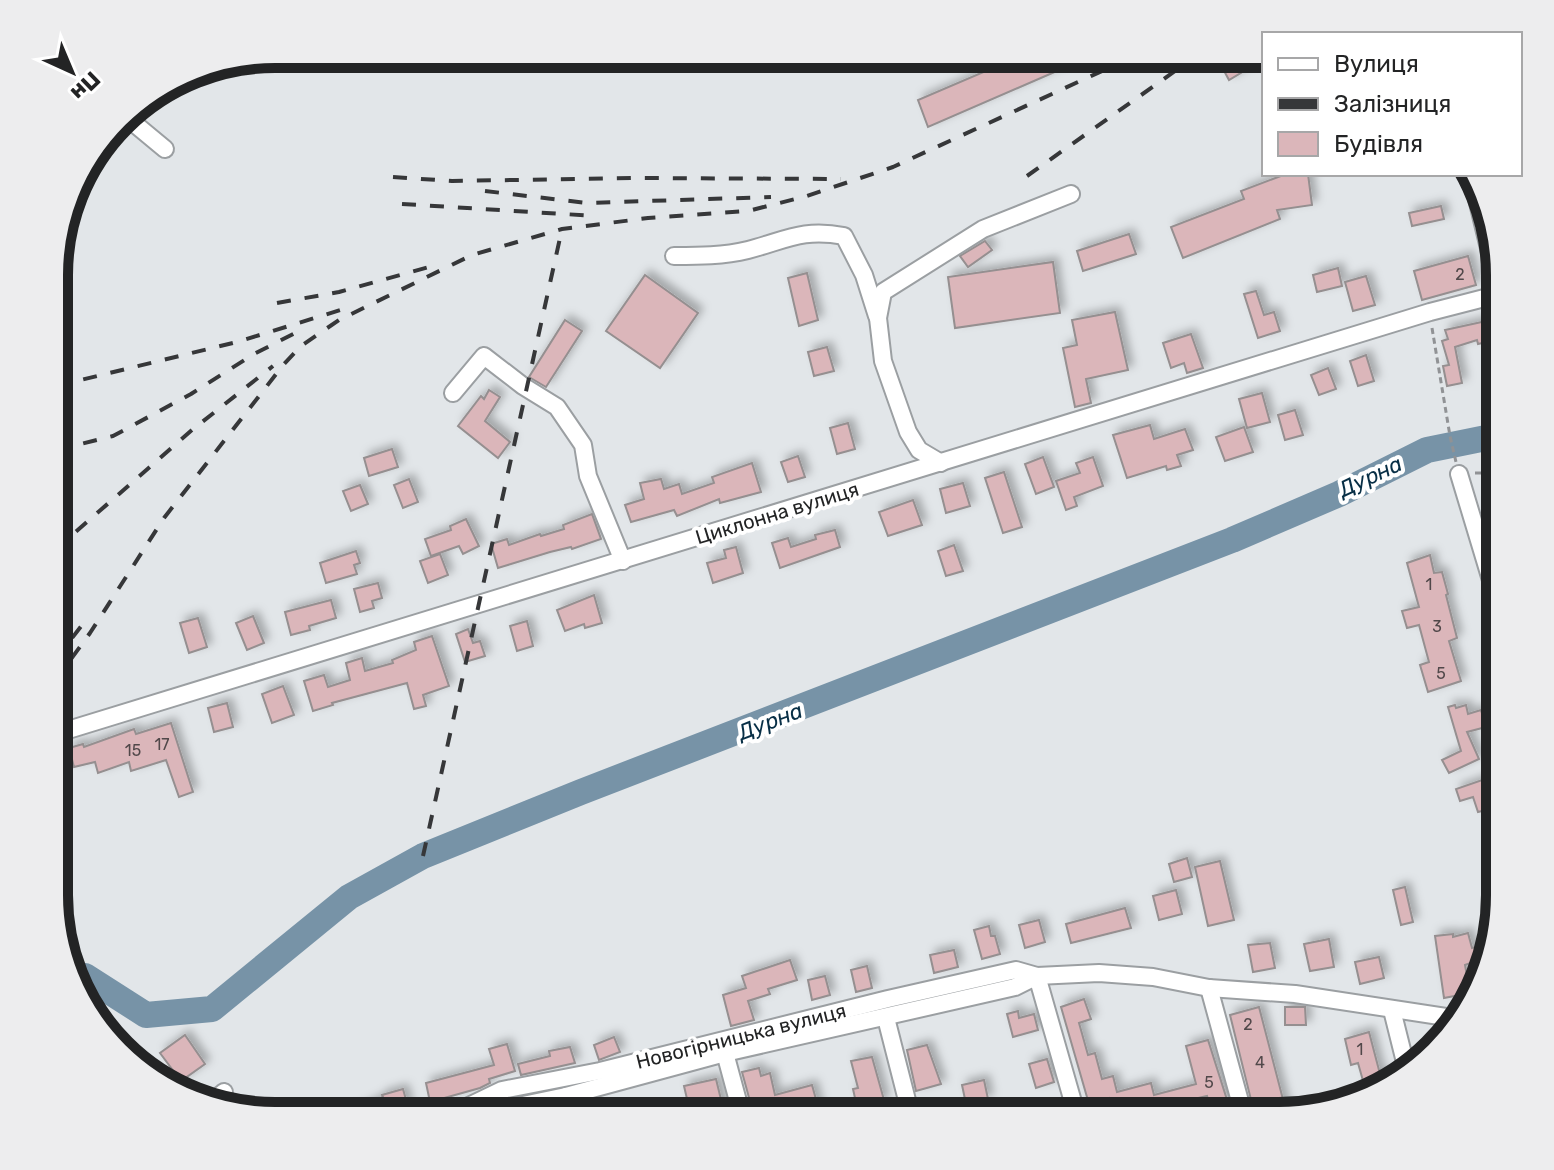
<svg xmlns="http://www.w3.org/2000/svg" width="1554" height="1170" viewBox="0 0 1554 1170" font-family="Rubik,sans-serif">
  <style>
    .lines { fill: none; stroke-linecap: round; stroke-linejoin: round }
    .river { stroke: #7793a7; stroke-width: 26 }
    .building { fill: #dbb6ba; stroke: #958f90; stroke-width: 2; filter: url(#shadow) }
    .minor-casing { stroke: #9b9fa2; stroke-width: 20 }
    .path { stroke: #909295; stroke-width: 3; stroke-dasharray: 6 4; stroke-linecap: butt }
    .minor { stroke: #fff; stroke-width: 16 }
    .rail { stroke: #363739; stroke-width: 4; stroke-dasharray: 14 14; stroke-linecap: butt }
    .labels { text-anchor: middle; stroke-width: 8; stroke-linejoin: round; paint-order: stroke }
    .number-label { font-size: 16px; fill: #51484a }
    .street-label { font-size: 20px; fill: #232425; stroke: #fff }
    .water-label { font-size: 22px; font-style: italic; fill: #082f46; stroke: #fff }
    .rim { fill: none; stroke: #232425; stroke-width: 10 }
  </style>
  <defs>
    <filter id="shadow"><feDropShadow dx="5" dy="-5" stdDeviation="4" flood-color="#0004"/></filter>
  </defs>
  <rect width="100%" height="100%" fill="#e2e6e9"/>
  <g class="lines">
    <!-- river -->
    <polyline class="river" points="73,980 85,976 146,1015 212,1009 349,897 423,856 581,792 1232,540 1339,494 1427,450 1491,437 1500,441"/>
  </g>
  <!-- building -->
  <g class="building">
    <polygon points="979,54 1096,54 928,127 918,100 986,71"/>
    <polygon points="1215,54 1264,54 1264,59 1229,80"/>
    <polygon points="1286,174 1308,174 1312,205 1277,210 1280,219 1183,258 1171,227 1244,199 1241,191"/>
    <polygon points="1441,206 1444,219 1412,226 1409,213"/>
    <polygon points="1129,234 1136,254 1083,271 1077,251"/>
    <polygon points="985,241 992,250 968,267 960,256"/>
    <polygon points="1468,256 1476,285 1422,300 1414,271"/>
    <polygon points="1053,262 1060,313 955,328 948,277"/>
    <polygon points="1338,268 1342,286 1317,292 1313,275"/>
    <polygon points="807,273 818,320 799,326 788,278"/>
    <polygon points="645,275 698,313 660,368 606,331"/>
    <polygon points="1366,276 1375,305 1353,311 1345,282"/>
    <polygon points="1256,291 1264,315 1274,312 1280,331 1258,338 1244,294"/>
    <polygon points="1115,312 1128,370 1086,379 1091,403 1075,407 1063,348 1077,345 1072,320"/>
    <polygon points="1500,318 1500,339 1478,344 1477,340 1455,347 1462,383 1447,386 1443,366 1449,365 1442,341 1448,339 1445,330"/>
    <polygon points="565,320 582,331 546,387 529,377"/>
    <polygon points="1191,334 1203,368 1187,373 1184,363 1171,368 1163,343"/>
    <polygon points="827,347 834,371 814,376 808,352"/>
    <polygon points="1366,355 1374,381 1358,386 1350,361"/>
    <polygon points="1328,368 1336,389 1319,395 1311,375"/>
    <polygon points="489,390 500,397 485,421 510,442 498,458 458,426 481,396 484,399"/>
    <polygon points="1262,393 1270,422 1247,428 1239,399"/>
    <polygon points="1295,410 1303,435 1285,440 1278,415"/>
    <polygon points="848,423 855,449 837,454 830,428"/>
    <polygon points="1150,425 1154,439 1185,429 1193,450 1177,455 1181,466 1167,470 1166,466 1127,478 1113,435"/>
    <polygon points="1244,427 1253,452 1225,461 1216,437"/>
    <polygon points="392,449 398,467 369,476 364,458"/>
    <polygon points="798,456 805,477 788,482 781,462"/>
    <polygon points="1043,457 1054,487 1036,494 1025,464"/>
    <polygon points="1093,457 1103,486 1074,497 1077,506 1066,510 1056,481 1080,473 1076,463"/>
    <polygon points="752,463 761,492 720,503 719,499 677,516 674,510 631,522 625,505 644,499 640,483 661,479 664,489 679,484 682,494 714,483 712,477"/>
    <polygon points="1004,472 1022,527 1003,533 985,478"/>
    <polygon points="409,479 418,502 403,508 394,485"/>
    <polygon points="963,483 970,506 946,513 940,489"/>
    <polygon points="360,485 368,504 351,511 343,491"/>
    <polygon points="913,500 922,525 888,536 879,512"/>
    <polygon points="592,514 601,539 572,549 571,547 550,552 498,568 491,544 507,539 509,545 540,534 541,536 564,529 563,525"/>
    <polygon points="466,519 479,546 463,554 459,546 431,556 425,539 451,530 450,526"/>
    <polygon points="835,530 840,547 780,568 772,543 788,538 791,547 816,539 815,535"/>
    <polygon points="954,545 963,571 946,576 938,551"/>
    <polygon points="736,547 743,573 713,583 707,563 726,558 724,550"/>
    <polygon points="356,551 360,563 354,565 357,574 326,583 320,563"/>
    <polygon points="440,554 448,575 428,583 420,561"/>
    <polygon points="1430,555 1434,573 1442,572 1448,594 1446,595 1457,638 1449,641 1461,681 1428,692 1420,665 1429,662 1419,625 1407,628 1402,611 1419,607 1407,563"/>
    <polygon points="378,583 382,598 372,601 374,608 360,612 354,589"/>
    <polygon points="594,595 602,623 585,628 584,624 565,631 557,610"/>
    <polygon points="331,600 336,618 309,626 310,630 291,635 285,612"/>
    <polygon points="253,616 264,643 247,650 236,623"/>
    <polygon points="198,618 207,647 189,653 180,623"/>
    <polygon points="527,621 533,646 517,651 510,626"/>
    <polygon points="468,629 473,643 480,641 485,656 465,662 456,634"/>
    <polygon points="432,636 449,686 423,695 426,706 414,709 407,683 332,703 333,705 313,711 304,681 324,675 328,687 350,680 346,663 362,658 365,671 393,663 392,660 416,650 414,642"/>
    <polygon points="283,686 294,715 272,723 262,694"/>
    <polygon points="227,703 233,727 214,732 208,708"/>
    <polygon points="1455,705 1456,708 1466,705 1468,714 1481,710 1486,727 1467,732 1479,759 1449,773 1442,760 1461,751 1448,707"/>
    <polygon points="171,723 193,792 179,797 166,760 131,771 129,762 98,773 95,762 74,767 69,748 83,744 84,747 134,729 136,734"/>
    <polygon points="1488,778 1494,796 1500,794 1500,844 1497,844 1486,810 1478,812 1473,797 1460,801 1456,789"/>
    <polygon points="1187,858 1192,877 1174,882 1169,864"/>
    <polygon points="1220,861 1234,920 1208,926 1195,867"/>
    <polygon points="1405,887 1413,922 1401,925 1393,890"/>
    <polygon points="1176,890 1182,914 1159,920 1153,896"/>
    <polygon points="1125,908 1131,928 1071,943 1066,924"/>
    <polygon points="1039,920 1045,942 1025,948 1019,925"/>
    <polygon points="989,926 991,936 995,936 1000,954 982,959 974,930"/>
    <polygon points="1468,933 1472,948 1492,942 1488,957 1465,965 1470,993 1444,998 1435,936 1453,934 1453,937"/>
    <polygon points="1329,939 1334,967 1310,971 1304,944"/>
    <polygon points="1270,943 1275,968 1253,972 1248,945"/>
    <polygon points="954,950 958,967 934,973 930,955"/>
    <polygon points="1379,957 1384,978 1360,984 1355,962"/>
    <polygon points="790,960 797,980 768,989 770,994 748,1001 754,1020 731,1026 723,995 746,988 742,976"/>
    <polygon points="867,966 872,988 856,992 851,970"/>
    <polygon points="825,976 830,995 812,1000 808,980"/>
    <polygon points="1084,999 1091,1019 1079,1023 1088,1055 1095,1053 1102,1079 1113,1076 1117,1092 1151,1083 1154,1095 1196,1084 1186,1046 1208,1040 1228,1103 1211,1109 1207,1096 1121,1116 1114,1116 1109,1098 1089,1104 1061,1007"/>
    <polygon points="1259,1007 1286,1111 1265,1116 1255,1116 1230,1015"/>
    <polygon points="1285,1007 1305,1007 1306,1025 1285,1025"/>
    <polygon points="1018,1011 1019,1018 1034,1014 1038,1030 1013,1037 1007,1014"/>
    <polygon points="1369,1032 1380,1074 1383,1073 1387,1086 1379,1091 1367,1095 1358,1063 1351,1065 1345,1039"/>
    <polygon points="185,1035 205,1064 181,1081 160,1053"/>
    <polygon points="614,1037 620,1052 599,1060 594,1045"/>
    <polygon points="507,1044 515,1071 489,1079 490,1083 480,1088 430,1102 426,1083 494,1065 489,1049"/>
    <polygon points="927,1045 941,1084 916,1091 907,1050"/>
    <polygon points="570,1047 575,1063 521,1075 518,1064 550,1056 549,1051"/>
    <polygon points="872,1057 884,1100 877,1102 880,1116 859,1116 853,1089 858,1088 851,1061"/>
    <polygon points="1047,1059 1054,1082 1036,1088 1029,1064"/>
    <polygon points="759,1068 761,1076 770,1073 775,1095 812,1085 820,1114 754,1116 742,1072"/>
    <polygon points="716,1079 725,1116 691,1116 684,1086"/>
    <polygon points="984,1080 988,1099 966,1104 962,1085"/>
    <polygon points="403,1089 408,1107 374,1116 344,1116 383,1097 382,1095"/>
  </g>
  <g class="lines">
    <defs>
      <g id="minor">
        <polyline points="124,115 165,149"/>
        <path d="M674,256C699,256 723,256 748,250C786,240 803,228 844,236L864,275L877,316"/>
        <polyline points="453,393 484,356 523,386 557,407 583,445 588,476 623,561"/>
        <polyline points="941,463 919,450 908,432 883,361 878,318 883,292 983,229 1071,194"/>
        <polyline points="1459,474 1500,610"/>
        <polyline points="55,734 1430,312 1500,294 1471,174"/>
        <polyline points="1209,988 1244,1116"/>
        <polyline points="1392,1010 1407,1070"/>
        <polyline points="886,1018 911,1116"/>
        <polyline points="725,1053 742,1116"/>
        <polyline points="566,1096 572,1116"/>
        <polyline points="209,1104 224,1092"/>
        <polyline points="448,1116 502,1090 600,1071 888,999 1016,970 1037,976 1099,973 1153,977 1209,988 1295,994 1459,1019"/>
        <polyline points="487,1116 499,1110 566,1096 725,1053 1015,987 1037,976 1077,1116"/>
      </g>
    </defs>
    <!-- minor casing -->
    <use href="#minor" class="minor-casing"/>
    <!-- path -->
    <g class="path">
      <polyline points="526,54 551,65"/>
      <polyline points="1432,328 1450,436 1456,462"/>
      <polyline points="1475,473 1500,473"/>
    </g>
    <!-- minor -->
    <use href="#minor" class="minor"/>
    <!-- rail -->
    <g class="rail">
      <polyline points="1027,176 1199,54"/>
      <polyline points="393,177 452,181 634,178 841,179"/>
      <polyline points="485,191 587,203 771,197"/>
      <polyline points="402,204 596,216"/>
      <polyline points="277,303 339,292 429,267"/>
      <polyline points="56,386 237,342 347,308"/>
      <polyline points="56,450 113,436 191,394 254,354 297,332"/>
      <polyline points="55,550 192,430 273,366"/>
      <polyline points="55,660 86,620"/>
      <polyline points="55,681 90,633 164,518 284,364 301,346 339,320 472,255 562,229 648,218 748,211 807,196 893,167 1139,54"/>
      <polyline points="423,856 562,229"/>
    </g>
  </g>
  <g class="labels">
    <!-- number labels -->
    <g class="number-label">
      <text x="1460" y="280">2</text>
      <text x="1429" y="590">1</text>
      <text x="1437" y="632">3</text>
      <text x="1441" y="679">5</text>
      <text x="162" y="750">17</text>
      <text x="133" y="756">15</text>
      <text x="1248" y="1030">2</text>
      <text x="1360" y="1055">1</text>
      <text x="1260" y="1068">4</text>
      <text x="1209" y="1088">5</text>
    </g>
    <!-- street labels -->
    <g class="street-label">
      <text transform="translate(777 513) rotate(-17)" y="7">Циклонна вулиця</text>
      <text transform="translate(741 1036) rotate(-14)" y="7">Новогірницька вулиця</text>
    </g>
    <!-- water labels -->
    <g class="water-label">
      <text transform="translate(1370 476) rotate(-25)" y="8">Дурна</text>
      <text transform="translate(770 721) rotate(-21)" y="8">Дурна</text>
    </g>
  </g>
  <!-- crop -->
  <path d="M0 0H1554V1170H0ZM275 68H1279A207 207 0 0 1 1486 275V895A207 207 0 0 1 1279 1102H275A207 207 0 0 1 68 895V275A207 207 0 0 1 275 68Z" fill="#ededee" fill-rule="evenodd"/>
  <path class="rim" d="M275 68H1279A207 207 0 0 1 1486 275V895A207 207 0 0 1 1279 1102H275A207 207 0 0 1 68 895V275A207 207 0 0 1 275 68Z"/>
  <!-- legend -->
  <rect x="1262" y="32" width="260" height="144" fill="#ffffff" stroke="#a7a7a8" stroke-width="2"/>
  <rect x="1278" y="58" width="40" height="12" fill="#ffffff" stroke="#a7a7a8" stroke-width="2"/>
  <text x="1334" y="72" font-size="24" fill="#232425">Вулиця</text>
  <rect x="1278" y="98" width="40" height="12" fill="#363739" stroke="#a7a7a8" stroke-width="2"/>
  <text x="1334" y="112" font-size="24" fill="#232425">Залізниця</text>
  <rect x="1278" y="132" width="40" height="24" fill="#dbb6ba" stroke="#a7a7a8" stroke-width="2"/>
  <text x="1334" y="152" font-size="24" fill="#232425">Будівля</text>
  <!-- north arrow -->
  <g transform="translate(72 72) rotate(136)" stroke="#ffffff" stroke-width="6" paint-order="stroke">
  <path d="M0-6L14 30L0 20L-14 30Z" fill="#232425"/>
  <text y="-12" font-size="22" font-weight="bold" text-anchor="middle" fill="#232425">Пн</text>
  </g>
</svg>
